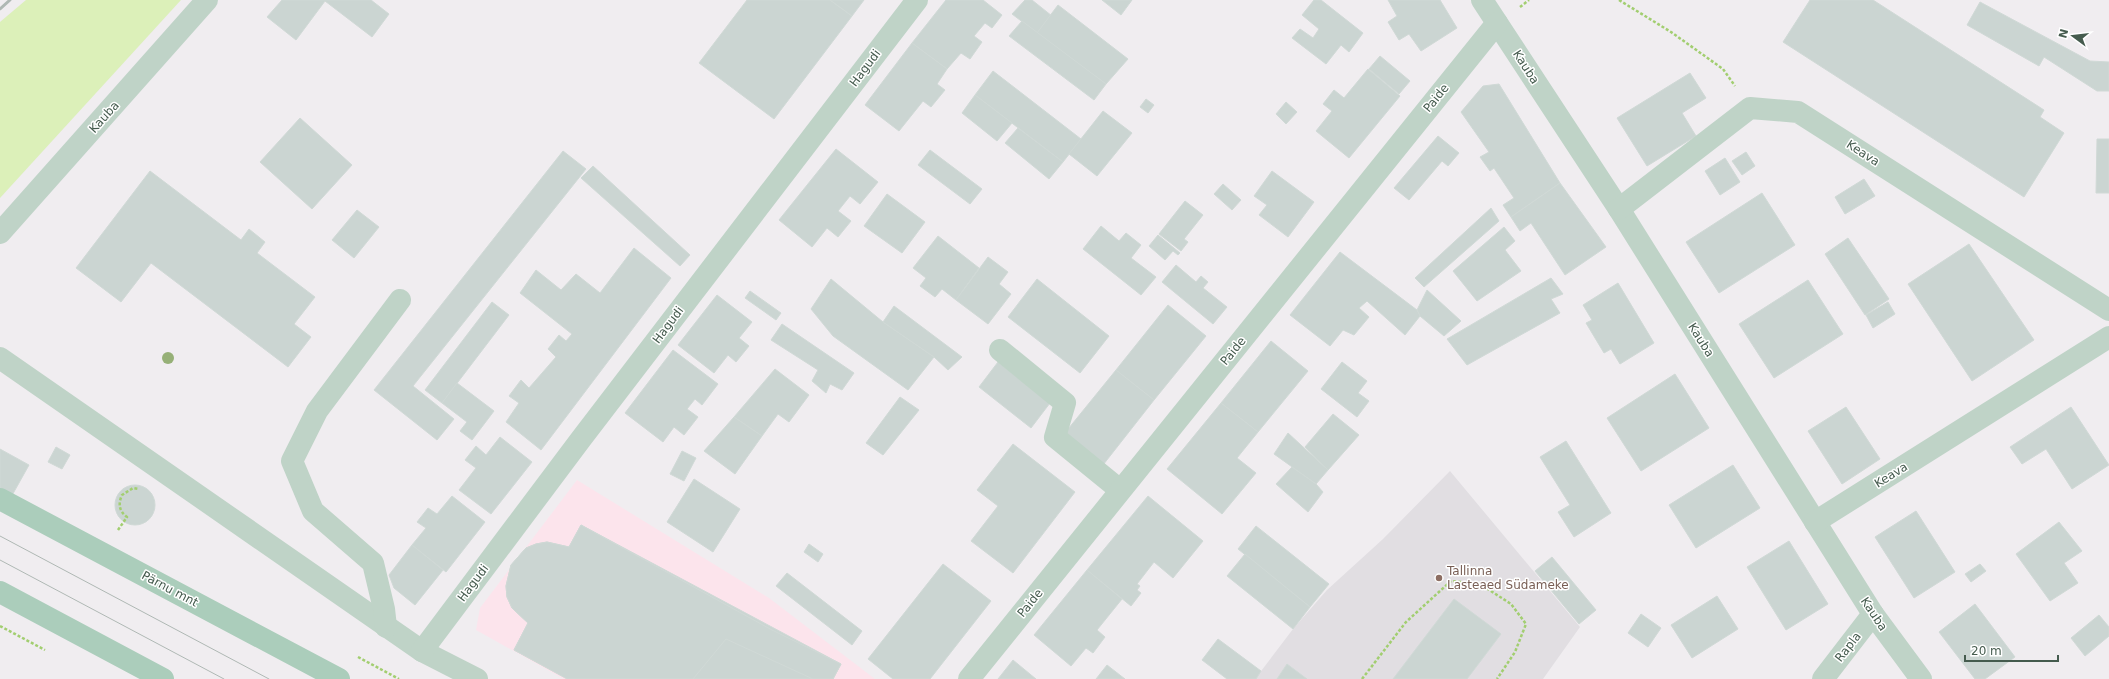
<svg xmlns="http://www.w3.org/2000/svg" width="2109" height="679" viewBox="0 0 2109 679" font-family="'DejaVu Sans',sans-serif">
  <style>
    .commercial { fill: #fce4ec }
    .education { fill: #e1dee2 }
    .green { fill: #dcf0b9 }
    .building { fill: #cbd5d2; stroke: #d0d9d6 }
    .lines { fill: none; stroke-linecap: round; stroke-linejoin: round }
    .path { stroke: #a2ce70; stroke-width: 2.5; stroke-dasharray: 3 2; stroke-linecap: butt }
    .minor { stroke: #bfd3c7; stroke-width: 22 }
    .major { stroke: #abcdbb; stroke-width: 22 }
    .tram { stroke: #afb8b4; stroke-width: 1 }
    .rail { stroke: #afb8b4; stroke-width: 3 }
    .tree { fill: #96b077 }
    .education-dot { fill: #8d6e63; stroke: #fff; stroke-width: 1.5 }
    .labels { text-anchor: middle; stroke-width: 3; stroke-linejoin: round; paint-order: stroke }
    .street-label { font-size: 12px; fill: #455b4e; stroke: #fff }
    .education-label { font-size: 12px; fill: #785e54; stroke: #fff; text-anchor: start }
  </style>
  <rect width="100%" height="100%" fill="#f0edf0"/>
  <!-- commercial -->
  <polygon class="commercial" points="577,480 769,598 875,679 564,679 476,630 480,608"/>
  <!-- education -->
  <polygon class="education" points="1450,471 1580,627 1543,679 1255,679 1293,629 1327,590 1383,539"/>
  <!-- green -->
  <polygon class="green" points="26,0 181,0 0,198 0,22"/>
  <!-- building -->
  <g class="building">
    <polygon points="282,0 371,0 389,14 372,37 325,1 296,40 267,17"/>
    <polygon points="747,0 830,0 852,16 774,119 699,63"/>
    <polygon points="830,0 864,0 852,16"/>
    <polygon points="946,0 983,0 1002,15 992,28 985,23 974,36 982,42 970,59 961,53 947,69 912,43"/>
    <polygon points="1025,0 1032,0 1052,16 1037,33 1012,14"/>
    <polygon points="1102,0 1132,0 1121,15"/>
    <polygon points="1314,0 1321,0 1363,33 1349,52 1341,45 1326,64 1292,38 1300,29 1313,38 1319,29 1302,15"/>
    <polygon points="1388,0 1440,0 1457,28 1421,51 1409,34 1399,40 1388,22 1397,16"/>
    <polygon points="1810,0 1873,0 2044,110 2040,117 2064,133 2024,197 1783,42"/>
    <polygon points="1980,2 2090,61 2109,62 2109,91 2097,91 2044,57 2039,66 1967,25"/>
    <polygon points="1058,5 1128,59 1106,84 1037,33"/>
    <polygon points="1022,21 1106,84 1094,100 1009,36"/>
    <polygon points="912,43 947,69 937,84 945,90 931,107 923,101 899,131 865,105"/>
    <polygon points="1380,56 1410,81 1399,94 1369,69"/>
    <polygon points="1368,69 1400,96 1349,158 1316,131 1332,111 1323,104 1334,90 1344,98"/>
    <polygon points="993,71 1081,139 1063,162 975,95"/>
    <polygon points="1690,73 1706,98 1682,113 1696,136 1647,166 1617,118"/>
    <polygon points="1499,84 1560,183 1511,217 1503,205 1514,198 1494,168 1490,171 1480,157 1489,152 1461,112 1483,86"/>
    <polygon points="975,95 1012,123 997,141 962,113"/>
    <polygon points="1146,99 1154,105 1148,113 1140,107"/>
    <polygon points="1286,102 1297,112 1286,124 1276,114"/>
    <polygon points="1103,111 1132,133 1097,176 1069,154"/>
    <polygon points="300,118 352,165 312,209 260,162"/>
    <polygon points="1018,128 1063,162 1049,179 1005,143"/>
    <polygon points="1438,136 1459,153 1448,166 1442,161 1409,200 1394,188"/>
    <polygon points="2097,139 2109,139 2109,193 2096,193"/>
    <polygon points="836,149 878,182 860,204 850,196 838,211 851,221 838,237 827,228 812,247 779,220"/>
    <polygon points="930,150 982,189 970,204 918,165"/>
    <polygon points="563,151 586,169 413,386 454,419 437,440 374,390"/>
    <polygon points="1746,152 1755,166 1742,175 1732,161"/>
    <polygon points="1725,158 1740,182 1720,195 1705,171"/>
    <polygon points="593,166 690,255 680,266 581,178"/>
    <polygon points="150,171 241,240 249,229 265,242 257,253 315,297 294,324 311,337 288,367 151,263 121,302 76,268"/>
    <polygon points="1272,171 1314,202 1288,237 1259,215 1267,205 1254,196"/>
    <polygon points="1864,179 1875,196 1845,214 1835,197"/>
    <polygon points="1560,183 1606,247 1565,275 1531,223 1520,231 1511,217"/>
    <polygon points="1223,184 1241,200 1232,210 1214,194"/>
    <polygon points="1762,193 1795,245 1719,293 1686,242"/>
    <polygon points="887,194 925,222 902,253 864,226"/>
    <polygon points="1185,201 1203,215 1184,239 1188,242 1181,251 1159,234"/>
    <polygon points="1491,208 1499,221 1424,287 1415,278"/>
    <polygon points="357,210 379,227 354,258 332,240"/>
    <polygon points="1101,226 1119,241 1126,233 1141,245 1131,258 1156,277 1141,295 1083,249"/>
    <polygon points="1504,227 1515,241 1505,250 1521,271 1477,301 1453,271"/>
    <polygon points="1158,235 1180,253 1178,255 1173,251 1165,260 1149,246"/>
    <polygon points="938,236 979,268 956,300 942,289 935,297 920,286 926,278 913,268"/>
    <polygon points="1848,238 1889,299 1865,315 1825,254"/>
    <polygon points="1969,244 2034,340 1972,381 1908,284"/>
    <polygon points="634,248 671,278 541,450 506,422 519,403 509,396 521,380 529,388 556,357 548,349 559,335 566,341 572,334 520,293 536,270 561,290 576,274 600,293"/>
    <polygon points="1340,252 1417,310 1420,316 1405,335 1367,301 1359,308 1369,317 1354,335 1343,330 1330,346 1290,315"/>
    <polygon points="988,257 1008,272 999,284 1011,294 988,324 956,300"/>
    <polygon points="1176,265 1196,282 1201,276 1208,282 1203,288 1227,307 1213,324 1162,282"/>
    <polygon points="1551,278 1563,294 1551,299 1560,313 1467,365 1447,339"/>
    <polygon points="831,279 883,322 934,357 908,390 833,336 811,309"/>
    <polygon points="1037,279 1109,336 1080,373 1008,317"/>
    <polygon points="1808,280 1843,334 1774,378 1739,324"/>
    <polygon points="1618,283 1654,343 1620,364 1611,349 1604,353 1586,323 1592,320 1583,305"/>
    <polygon points="1427,290 1461,321 1444,336 1420,316 1417,310"/>
    <polygon points="750,291 781,313 776,320 745,298"/>
    <polygon points="717,295 752,322 739,338 749,346 736,362 728,355 714,373 678,345"/>
    <polygon points="492,302 509,315 442,403 425,390"/>
    <polygon points="1888,302 1895,314 1873,328 1866,315"/>
    <polygon points="1168,305 1206,336 1154,400 1116,370"/>
    <polygon points="894,306 962,357 948,370 934,357 883,322"/>
    <polygon points="782,324 854,373 842,390 830,384 826,393 812,381 818,370 771,340"/>
    <polygon points="1271,341 1308,371 1258,432 1221,403"/>
    <polygon points="673,350 718,384 702,405 695,399 687,409 698,417 684,435 674,427 663,442 625,413"/>
    <polygon points="998,362 1050,403 1031,428 979,387"/>
    <polygon points="1342,362 1367,381 1358,393 1369,401 1357,417 1321,389"/>
    <polygon points="775,369 809,395 789,422 778,414 762,436 734,417"/>
    <polygon points="1116,370 1154,400 1103,465 1064,434"/>
    <polygon points="1675,374 1709,428 1641,471 1607,418"/>
    <polygon points="457,383 494,411 472,440 460,431 467,422 442,403"/>
    <polygon points="900,397 919,410 883,455 866,443"/>
    <polygon points="1221,403 1258,432 1237,458 1256,473 1222,514 1167,469"/>
    <polygon points="1846,407 1880,459 1842,484 1808,431"/>
    <polygon points="2071,407 2109,465 2072,489 2046,449 2022,464 2010,447"/>
    <polygon points="1333,414 1359,435 1328,470 1305,447"/>
    <polygon points="734,417 762,436 735,474 704,451"/>
    <polygon points="1288,433 1328,470 1316,484 1274,454"/>
    <polygon points="500,437 532,462 491,514 459,490 476,468 465,460 476,446 486,455"/>
    <polygon points="1566,441 1611,513 1574,537 1558,512 1570,505 1540,457"/>
    <polygon points="1013,444 1075,492 1013,573 971,541 998,506 977,490"/>
    <polygon points="56,447 70,455 62,469 48,462"/>
    <polygon points="0,449 29,465 10,499 0,493"/>
    <polygon points="682,451 696,458 684,481 670,474"/>
    <polygon points="1733,465 1760,508 1696,548 1669,505"/>
    <polygon points="1292,467 1316,484 1323,492 1308,512 1276,484"/>
    <polygon points="694,479 740,509 713,552 667,522"/>
    <circle cx="135" cy="505" r="20"/>
    <polygon points="452,496 485,522 446,572 412,545 426,528 417,522 428,508 437,514"/>
    <polygon points="1148,496 1203,541 1173,578 1154,562 1137,584 1140,586 1137,590 1141,593 1131,606 1087,570"/>
    <polygon points="1916,511 1955,572 1914,598 1875,537"/>
    <polygon points="2059,522 2082,551 2064,563 2078,583 2050,601 2016,554"/>
    <polygon points="581,525 841,664 833,679 568,679 514,650 528,623 512,608 507,597 506,586 511,565 526,548 536,544 547,542 569,547"/>
    <polygon points="581,525 772,630 841,664 833,679 813,679 726,639 693,679 567,679 514,650 528,623 512,608 507,597 506,586 511,565 526,548 536,544 547,542 569,547"/>
    <polygon points="1256,526 1329,584 1310,607 1238,549"/>
    <polygon points="1789,541 1828,604 1786,630 1747,567"/>
    <polygon points="809,544 823,554 818,562 804,552"/>
    <polygon points="412,545 443,570 415,605 394,588 389,575"/>
    <polygon points="1245,554 1310,607 1293,629 1227,576"/>
    <polygon points="1552,557 1596,610 1579,624 1535,571"/>
    <polygon points="943,564 991,601 930,679 893,679 868,659"/>
    <polygon points="1980,564 1986,571 1971,582 1965,574"/>
    <polygon points="1087,570 1122,599 1097,630 1105,637 1093,653 1086,648 1071,666 1034,635"/>
    <polygon points="787,573 862,631 852,645 776,586"/>
    <polygon points="1717,596 1738,629 1692,658 1671,625"/>
    <polygon points="1454,599 1501,634 1467,679 1393,679"/>
    <polygon points="1975,604 2015,657 1985,679 1975,679 1939,632"/>
    <polygon points="1641,614 1661,628 1648,647 1628,633"/>
    <polygon points="2099,615 2109,627 2109,636 2085,656 2071,638"/>
    <polygon points="1218,639 1261,671 1256,679 1227,679 1202,660"/>
    <polygon points="1013,660 1036,679 998,679"/>
    <polygon points="1287,664 1307,679 1277,679"/>
    <polygon points="1107,665 1125,679 1096,679"/>
  </g>
  <g class="lines">
    <!-- path -->
    <g class="path">
      <polyline points="1619,0 1671,32 1723,69 1735,86"/>
      <polyline points="1520,7 1529,0"/>
      <path d="M118,530L127,517C119,511 118,504 122,495L133,488L139,489"/>
      <polyline points="0,626 45,650"/>
      <polyline points="358,657 399,679"/>
      <polyline points="1362,679 1406,622 1451,581 1480,584 1511,604 1526,624 1515,652 1497,679"/>
    </g>
    <!-- minor -->
    <g class="minor">
      <polyline points="1482,0 1619,209 1873,614 1921,679"/>
      <polyline points="1619,209 1750,108 1798,112 2109,310"/>
      <polyline points="0,233 207,0"/>
      <polyline points="1000,350 1065,403 1055,437 1120,490"/>
      <polyline points="0,358 422,651 477,679"/>
      <polyline points="1815,522 2109,337"/>
      <polyline points="386,627 384,609 373,563 313,511 292,461 317,411 400,300"/>
      <polyline points="422,651 581,439 917,0"/>
      <polyline points="969,679 1497,23"/>
      <polyline points="1823,679 1873,614"/>
    </g>
    <!-- major -->
    <g class="major">
      <polyline points="0,499 339,679"/>
      <polyline points="0,592 163,679"/>
    </g>
    <!-- tram -->
    <g class="tram">
      <polyline points="0,536 269,679"/>
      <polyline points="0,560 224,679"/>
    </g>
    <!-- rail -->
    <polyline class="rail" points="0,9 10,0"/>
  </g>
  <!-- trees -->
  <circle class="tree" cx="168" cy="358" r="6"/>
  <!-- markers -->
  <circle class="education-dot" cx="1439" cy="578" r="4"/>
  <g class="labels">
    <!-- street labels -->
    <g class="street-label">
      <text transform="translate(1526 67) rotate(57)" y="4">Kauba</text>
      <text transform="translate(865 68) rotate(-53)" y="4">Hagudi</text>
      <text transform="translate(1436 98) rotate(-51)" y="4">Paide</text>
      <text transform="translate(104 117) rotate(-48)" y="4">Kauba</text>
      <text transform="translate(1863 153) rotate(33)" y="4">Keava</text>
      <text transform="translate(668 325) rotate(-53)" y="4">Hagudi</text>
      <text transform="translate(1701 340) rotate(58)" y="4">Kauba</text>
      <text transform="translate(1233 351) rotate(-51)" y="4">Paide</text>
      <text transform="translate(1891 475) rotate(-32)" y="4">Keava</text>
      <text transform="translate(473 583) rotate(-53)" y="4">Hagudi</text>
      <text transform="translate(170 589) rotate(28)" y="4">Pärnu mnt</text>
      <text transform="translate(1030 603) rotate(-51)" y="4">Paide</text>
      <text transform="translate(1874 614) rotate(56)" y="4">Kauba</text>
      <text transform="translate(1848 647) rotate(-52)" y="4">Rapla</text>
    </g>
    <!-- education labels -->
    <g class="education-label">
      <text x="1447" y="575">Tallinna<tspan x="1447" dy="14">Lasteaed Südameke</tspan></text>
    </g>
  </g>
  <!-- north arrow -->
  <g transform="translate(2073 36) rotate(285)" stroke="#ffffff" stroke-width="3" paint-order="stroke">
  <path d="M0-3L7 15L0 10L-7 15Z" fill="#455b4e"/>
  <text y="-6" font-size="11" font-weight="bold" text-anchor="middle" fill="#455b4e">N</text>
  </g>
  <!-- scale -->
  <path d="M1965 655v6h93v-6" fill="none" stroke="#455b4e" stroke-width="2"/>
  <text x="1971" y="655" font-size="12" fill="#455b4e" stroke="#ffffff" stroke-width="3" paint-order="stroke">20 m</text>
</svg>
